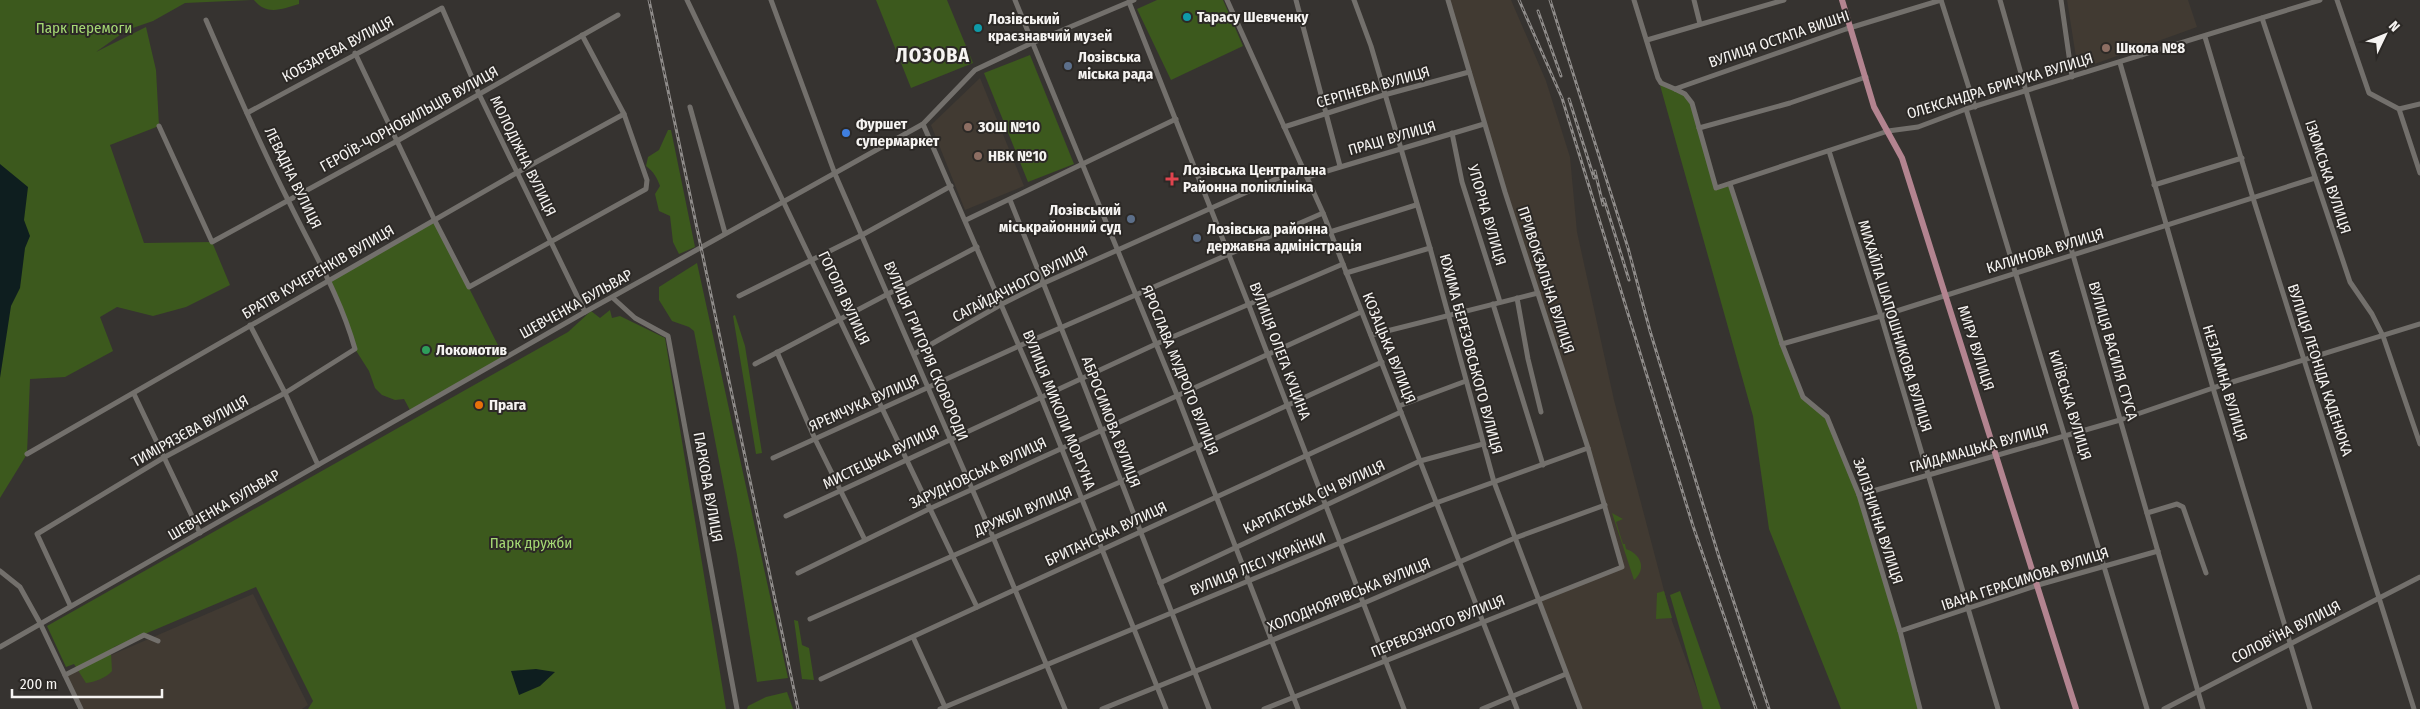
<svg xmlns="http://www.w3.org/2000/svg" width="2420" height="709" viewBox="0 0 2420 709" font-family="'Fira Sans Condensed',sans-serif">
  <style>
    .built { fill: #413a32 }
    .green { fill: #3c591d }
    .water { fill: #0e1e1f }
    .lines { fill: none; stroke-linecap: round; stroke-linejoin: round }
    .minor { stroke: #73706c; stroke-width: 5 }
    .major { stroke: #b38490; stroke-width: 6 }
    .rail-casing { stroke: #8f8c8a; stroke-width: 3 }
    .rail { stroke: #2c2926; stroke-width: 1; stroke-dasharray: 4; stroke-linecap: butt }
    .culture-dot { fill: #0f9aa8; stroke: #2c2926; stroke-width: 2 }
    .education-dot { fill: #8d6e63; stroke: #2c2926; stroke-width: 2 }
    .service-dot { fill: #5c6f8a; stroke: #2c2926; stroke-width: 2 }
    .shop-dot { fill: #3f7fe0; stroke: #2c2926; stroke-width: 2 }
    .health-dot { fill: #e0444e; stroke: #2c2926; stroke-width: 2 }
    .leisure-dot { fill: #2e9e5b; stroke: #2c2926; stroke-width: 2 }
    .food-dot { fill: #e8710a; stroke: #2c2926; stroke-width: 2 }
    .labels { text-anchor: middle; stroke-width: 4; stroke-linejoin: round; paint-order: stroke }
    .poi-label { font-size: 15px; font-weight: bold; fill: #f6f4f2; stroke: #2c2926; text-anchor: start }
    .park-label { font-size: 15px; fill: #a5d974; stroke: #2c2926 }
    .street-label { font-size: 15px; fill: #f6f4f2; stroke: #2c2926 }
    .district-label { font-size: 20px; font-weight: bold; letter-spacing: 1px; fill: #f6f4f2; stroke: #2c2926 }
  </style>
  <rect width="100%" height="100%" fill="#363330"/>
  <!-- built -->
  <g class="built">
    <polygon points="1448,0 1511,0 1546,81 1570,157 1577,232 1614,400 1672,621 1704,709 1580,709 1538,599 1622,567"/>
    <polygon points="2067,0 2188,0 2197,27 2078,70"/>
    <polygon points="980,78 1024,186 965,210 931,125"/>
    <polygon points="253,594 308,705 302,709 81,709 65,675"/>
  </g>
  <!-- green -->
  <g class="green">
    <polygon points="0,0 251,0 185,3 153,21 127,30 96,52 146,27 156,70 159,126 110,145 144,243 212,242 230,285 186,307 153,316 117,307 100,317 113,351 65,377 30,379 27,454 0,498"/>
    <path d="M254,0H299V4C282,9 267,16 254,0Z"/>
    <polygon points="876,0 947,0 973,63 911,88"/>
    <polygon points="1157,0 1223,0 1243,46 1171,80 1137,9"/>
    <polygon points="1030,55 1074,164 1028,182 984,73"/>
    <polygon points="1658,78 1689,98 1716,188 1730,184 1803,397 1827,417 1859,495 1920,709 1841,709 1769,529 1753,416"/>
    <path d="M668,130H671L695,247L679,254L673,242L670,216L659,211L655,194L660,186C657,178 654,172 646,166L648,157L659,150Z"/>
    <polygon points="435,221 505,359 411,412 404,399 395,400 382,395 375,388 369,371 355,349 330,280"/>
    <polygon points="697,263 788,678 757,682 737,555 694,331 689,327 672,321 659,300 659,287"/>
    <path d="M610,310L612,318L620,316L665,338L726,709H308L313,701L256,587L114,647L111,653L112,671C106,678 95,682 86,683L74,664L66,667L47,626L568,332L591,311L600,318Z"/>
    <polygon points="735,315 745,346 762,453 756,454 733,316"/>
    <path d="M1612,513L1623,519L1616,522L1623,544H1625L1626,549C1641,554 1647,569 1634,580Z"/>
    <polygon points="1664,591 1672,618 1656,619 1657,593"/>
    <polygon points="1680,591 1721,709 1703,709 1670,595"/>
    <polygon points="794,620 798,621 802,645 809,648 814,680 802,679"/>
    <polygon points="787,692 793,709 747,709 748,706 766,697"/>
  </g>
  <!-- water -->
  <g class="water">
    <polygon points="0,164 28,187 24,220 30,236 25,248 20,288 11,306 0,378"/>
    <polygon points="536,669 555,672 540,686 519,695 511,671"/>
  </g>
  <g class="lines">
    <!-- minor -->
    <g class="minor">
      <polyline points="687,0 977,607"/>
      <polyline points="771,0 835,174 993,537 1065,709"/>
      <polyline points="1015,0 1177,395 1298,709"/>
      <polyline points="1227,0 1323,213 1517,709"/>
      <polyline points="1296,0 1340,166"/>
      <polyline points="1354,0 1371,46 1430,248 1494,482 1580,709"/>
      <polyline points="1634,0 1658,78 1661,83 1675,89 1846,29 1941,0"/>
      <polyline points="1694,0 1700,24"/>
      <polyline points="1941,0 1975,107"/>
      <polyline points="2000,0 2203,709"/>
      <polyline points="2061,0 2072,77"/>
      <polyline points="2337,0 2369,93 2399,109 2420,173"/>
      <polyline points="1129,2 1248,303 1404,709"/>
      <polyline points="2262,18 2350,282 2372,314 2383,336 2420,444"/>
      <polyline points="2205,37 2253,198 2414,709"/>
      <polyline points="1647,40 1784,0"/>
      <polyline points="355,53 435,221 469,287 646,189 647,180 624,114 582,35"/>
      <polyline points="2120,63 2213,388 2310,709"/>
      <polyline points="1675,89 1685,94 1692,103 1716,188 1888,131 1918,127 1966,109 2320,0"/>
      <polyline points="690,107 725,233"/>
      <polyline points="1966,109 2147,709"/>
      <polyline points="2399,109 2420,104"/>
      <polyline points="247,113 442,8 479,94 585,312"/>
      <polyline points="923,124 1041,397 1166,709"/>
      <polyline points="159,126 212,242 397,141 618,15"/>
      <polyline points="1284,127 1384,95 1469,72"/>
      <polyline points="1699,128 1790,103 1866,77"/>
      <polyline points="1452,133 1462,182 1500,302"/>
      <polyline points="1829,151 1881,316 1998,709"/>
      <polyline points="1307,177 1484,124"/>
      <polyline points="1730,184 1782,344 1803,397 1827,417 1859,495 1900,631 1920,709"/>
      <polyline points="2154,185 2242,158"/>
      <polyline points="1010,200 1082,380 1209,709"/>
      <polyline points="966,220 1176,119"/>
      <polyline points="1330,232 1416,205"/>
      <polyline points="1346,273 1430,248"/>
      <polyline points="739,296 862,235 951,186"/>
      <polyline points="613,298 635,318 668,336 737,709"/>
      <polyline points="1517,298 1528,359 1541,412"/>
      <polyline points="1493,304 1543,465"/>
      <polyline points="250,325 285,393 318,465"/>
      <polyline points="1371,335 1538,293"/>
      <polyline points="1782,344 1881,316 2315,178"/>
      <polyline points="777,352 815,439 865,540"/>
      <polyline points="914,354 1002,304 1044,283 1303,167"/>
      <polyline points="755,364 977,247"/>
      <polyline points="134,394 200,533"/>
      <polyline points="1399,406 1466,381"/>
      <polyline points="27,454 518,172 624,114"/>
      <polyline points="773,458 1019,346 1323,213"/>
      <polyline points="1859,495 2120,420 2213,388 2420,324"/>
      <polyline points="2147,513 2177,504 2183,507 2206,573"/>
      <polyline points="786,516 1156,344 1343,264"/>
      <polyline points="0,571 20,587 40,623 81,709"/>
      <polyline points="798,573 929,509 1361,312"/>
      <polyline points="1160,583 1420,461 1483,444"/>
      <path d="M70,605L37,534L163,458L285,393L355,349C340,295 312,250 288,200C258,141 232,80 206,20"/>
      <polyline points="810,619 1120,482 1382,362"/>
      <polyline points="1900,631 2038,585 2158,551"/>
      <polyline points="913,637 945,707"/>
      <polyline points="0,647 585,312 923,124 975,70 1032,43 1134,0"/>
      <polyline points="65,675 144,635 158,641"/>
      <polyline points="821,679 1401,412"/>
      <polyline points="940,709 1436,503 1588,448"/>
      <polyline points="1102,709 1364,603 1515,538 1605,505"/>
      <polyline points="1264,709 1622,567 1588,448 1505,192 1448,0"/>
      <polyline points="1482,709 1566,674"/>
      <polyline points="2164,709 2420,577"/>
    </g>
    <!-- major -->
    <polyline class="major" points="1842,0 1874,107 1902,158 2076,709"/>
    <defs>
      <g id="rail">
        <polyline points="649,0 798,709"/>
        <polyline points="1519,0 1562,98 1693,526 1756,709"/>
        <polyline points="1550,0 1628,248 1650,331 1719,557 1769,709"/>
        <polyline points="1538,11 1561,76"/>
        <polyline points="1569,99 1594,178"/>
        <polyline points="1595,171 1603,205"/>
        <polyline points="1604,199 1629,280"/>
      </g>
    </defs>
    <!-- rail casing -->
    <use href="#rail" class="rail-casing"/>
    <!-- rail -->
    <use href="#rail" class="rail"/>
  </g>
  <!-- markers -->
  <g class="culture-dot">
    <circle cx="1187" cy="17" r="5"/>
    <circle cx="978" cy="28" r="5"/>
  </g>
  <g class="education-dot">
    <circle cx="2106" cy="48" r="5"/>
    <circle cx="968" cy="127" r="5"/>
    <circle cx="978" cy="156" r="5"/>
  </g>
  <g class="service-dot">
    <circle cx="1068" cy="66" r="5"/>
    <circle cx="1131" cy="219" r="5"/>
    <circle cx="1197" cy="238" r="5"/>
  </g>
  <circle class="shop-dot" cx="846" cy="133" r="5"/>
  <path class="health-dot" d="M1169.5 171.5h5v5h5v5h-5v5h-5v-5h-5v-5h5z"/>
  <circle class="leisure-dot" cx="426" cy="350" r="5"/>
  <circle class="food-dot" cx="479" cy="405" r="5"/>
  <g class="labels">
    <!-- poi labels -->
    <g class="poi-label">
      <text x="1197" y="22">Тарасу Шевченку</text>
      <text x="988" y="24">Лозівський<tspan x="988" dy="17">краєзнавчий музей</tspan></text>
      <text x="2116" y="53">Школа №8</text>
      <text x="1078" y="62">Лозівська<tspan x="1078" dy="17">міська рада</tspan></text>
      <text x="856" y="129">Фуршет<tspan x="856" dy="17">супермаркет</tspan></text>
      <text x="978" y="132">ЗОШ №10</text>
      <text x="988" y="161">НВК №10</text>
      <text x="1183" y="175">Лозівська Центральна<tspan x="1183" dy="17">Районна поліклініка</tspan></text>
      <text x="1121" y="215" text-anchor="end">Лозівський<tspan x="1121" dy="17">міськрайонний суд</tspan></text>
      <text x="1207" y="234">Лозівська районна<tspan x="1207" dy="17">державна адміністрація</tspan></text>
      <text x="436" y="355">Локомотив</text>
      <text x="489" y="410">Прага</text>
    </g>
    <!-- park labels -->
    <g class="park-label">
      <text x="84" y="33">Парк перемоги</text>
      <text x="531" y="548">Парк дружби</text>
    </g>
    <!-- street labels -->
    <g class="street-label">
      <text transform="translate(1779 39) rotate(-19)" y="5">ВУЛИЦЯ ОСТАПА ВИШНІ</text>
      <text transform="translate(338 49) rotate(-28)" y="5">КОБЗАРЕВА ВУЛИЦЯ</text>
      <text transform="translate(2000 86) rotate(-17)" y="5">ОЛЕКСАНДРА БРИЧУКА ВУЛИЦЯ</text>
      <text transform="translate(1373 87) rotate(-16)" y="5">СЕРПНЕВА ВУЛИЦЯ</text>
      <text transform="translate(409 119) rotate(-29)" y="5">ГЕРОЇВ-ЧОРНОБИЛЬЦІВ ВУЛИЦЯ</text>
      <text transform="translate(1392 138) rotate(-16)" y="5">ПРАЦІ ВУЛИЦЯ</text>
      <text transform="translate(523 156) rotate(64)" y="5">МОЛОДІЖНА ВУЛИЦЯ</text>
      <text transform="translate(2328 177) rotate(72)" y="5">ІЗЮМСЬКА ВУЛИЦЯ</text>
      <text transform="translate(293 178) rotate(64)" y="5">ЛЕВАДНА ВУЛИЦЯ</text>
      <text transform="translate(1487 215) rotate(74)" y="5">УПОРНА ВУЛИЦЯ</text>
      <text transform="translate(2045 251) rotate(-17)" y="5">КАЛИНОВА ВУЛИЦЯ</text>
      <text transform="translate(318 272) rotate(-30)" y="5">БРАТІВ КУЧЕРЕНКІВ ВУЛИЦЯ</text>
      <text transform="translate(1546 280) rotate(72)" y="5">ПРИВОКЗАЛЬНА ВУЛИЦЯ</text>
      <text transform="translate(1020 284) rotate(-27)" y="5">САГАЙДАЧНОГО ВУЛИЦЯ</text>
      <text transform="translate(844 298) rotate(65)" y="5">ГОГОЛЯ ВУЛИЦЯ</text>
      <text transform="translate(576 304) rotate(-29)" y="5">ШЕВЧЕНКА БУЛЬВАР</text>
      <text transform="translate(1895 326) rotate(73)" y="5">МИХАЙЛА ШАПОШНИКОВА ВУЛИЦЯ</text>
      <text transform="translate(1389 348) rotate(68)" y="5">КОЗАЦЬКА ВУЛИЦЯ</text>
      <text transform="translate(1976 348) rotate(72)" y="5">МИРУ ВУЛИЦЯ</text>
      <text transform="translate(926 351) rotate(67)" y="5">ВУЛИЦЯ ГРИГОРІЯ СКОВОРОДИ</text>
      <text transform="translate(1280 351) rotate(69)" y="5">ВУЛИЦЯ ОЛЕГА КУЦИНА</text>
      <text transform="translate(2113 351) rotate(74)" y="5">ВУЛИЦЯ ВАСИЛЯ СТУСА</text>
      <text transform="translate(1471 354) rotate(75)" y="5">ЮХИМА БЕРЕЗОВСЬКОГО ВУЛИЦЯ</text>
      <text transform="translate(1180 370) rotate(68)" y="5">ЯРОСЛАВА МУДРОГО ВУЛИЦЯ</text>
      <text transform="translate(2320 370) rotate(72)" y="5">ВУЛИЦЯ ЛЕОНІДА КАДЕНЮКА</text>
      <text transform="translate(2225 383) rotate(73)" y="5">НЕЗЛАМНА ВУЛИЦЯ</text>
      <text transform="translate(864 403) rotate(-24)" y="5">ЯРЕМЧУКА ВУЛИЦЯ</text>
      <text transform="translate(2070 405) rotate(73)" y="5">КИЇВСЬКА ВУЛИЦЯ</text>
      <text transform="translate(1059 410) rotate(68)" y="5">ВУЛИЦЯ МИКОЛИ МОРГУНА</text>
      <text transform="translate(1111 422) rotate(69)" y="5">АБРОСИМОВА ВУЛИЦЯ</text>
      <text transform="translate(190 431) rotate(-29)" y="5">ТИМІРЯЗЄВА ВУЛИЦЯ</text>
      <text transform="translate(1979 448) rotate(-16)" y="5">ГАЙДАМАЦЬКА ВУЛИЦЯ</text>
      <text transform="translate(881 457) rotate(-26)" y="5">МИСТЕЦЬКА ВУЛИЦЯ</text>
      <text transform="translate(978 473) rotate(-25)" y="5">ЗАРУДНОВСЬКА ВУЛИЦЯ</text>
      <text transform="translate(708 487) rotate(80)" y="5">ПАРКОВА ВУЛИЦЯ</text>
      <text transform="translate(1314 497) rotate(-25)" y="5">КАРПАТСЬКА СІЧ ВУЛИЦЯ</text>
      <text transform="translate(224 505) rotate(-30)" y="5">ШЕВЧЕНКА БУЛЬВАР</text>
      <text transform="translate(1023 511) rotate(-23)" y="5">ДРУЖБИ ВУЛИЦЯ</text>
      <text transform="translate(1878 521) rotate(72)" y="5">ЗАЛІЗНИЧНА ВУЛИЦЯ</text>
      <text transform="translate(1106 534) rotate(-25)" y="5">БРИТАНСЬКА ВУЛИЦЯ</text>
      <text transform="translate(1258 564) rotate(-22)" y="5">ВУЛИЦЯ ЛЕСІ УКРАЇНКИ</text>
      <text transform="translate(2025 579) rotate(-18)" y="5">ІВАНА ГЕРАСИМОВА ВУЛИЦЯ</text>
      <text transform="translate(1349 595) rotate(-22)" y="5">ХОЛОДНОЯРІВСЬКА ВУЛИЦЯ</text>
      <text transform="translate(1438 626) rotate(-22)" y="5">ПЕРЕВОЗНОГО ВУЛИЦЯ</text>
      <text transform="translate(2286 632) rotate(-27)" y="5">СОЛОВ'ЇНА ВУЛИЦЯ</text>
    </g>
    <!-- district labels -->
    <g class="district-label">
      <text x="933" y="62">ЛОЗОВА</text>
    </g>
  </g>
  <!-- north arrow -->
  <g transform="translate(2385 35) rotate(47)" stroke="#2c2926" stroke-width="4" paint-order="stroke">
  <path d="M0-4L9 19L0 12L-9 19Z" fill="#f6f4f2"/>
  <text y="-8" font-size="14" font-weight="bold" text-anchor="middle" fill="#f6f4f2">N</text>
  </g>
  <!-- scale -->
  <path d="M12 689v8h150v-8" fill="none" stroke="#f6f4f2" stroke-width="2.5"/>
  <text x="20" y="689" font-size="15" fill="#f6f4f2" stroke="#2c2926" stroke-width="4" paint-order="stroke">200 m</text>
</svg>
